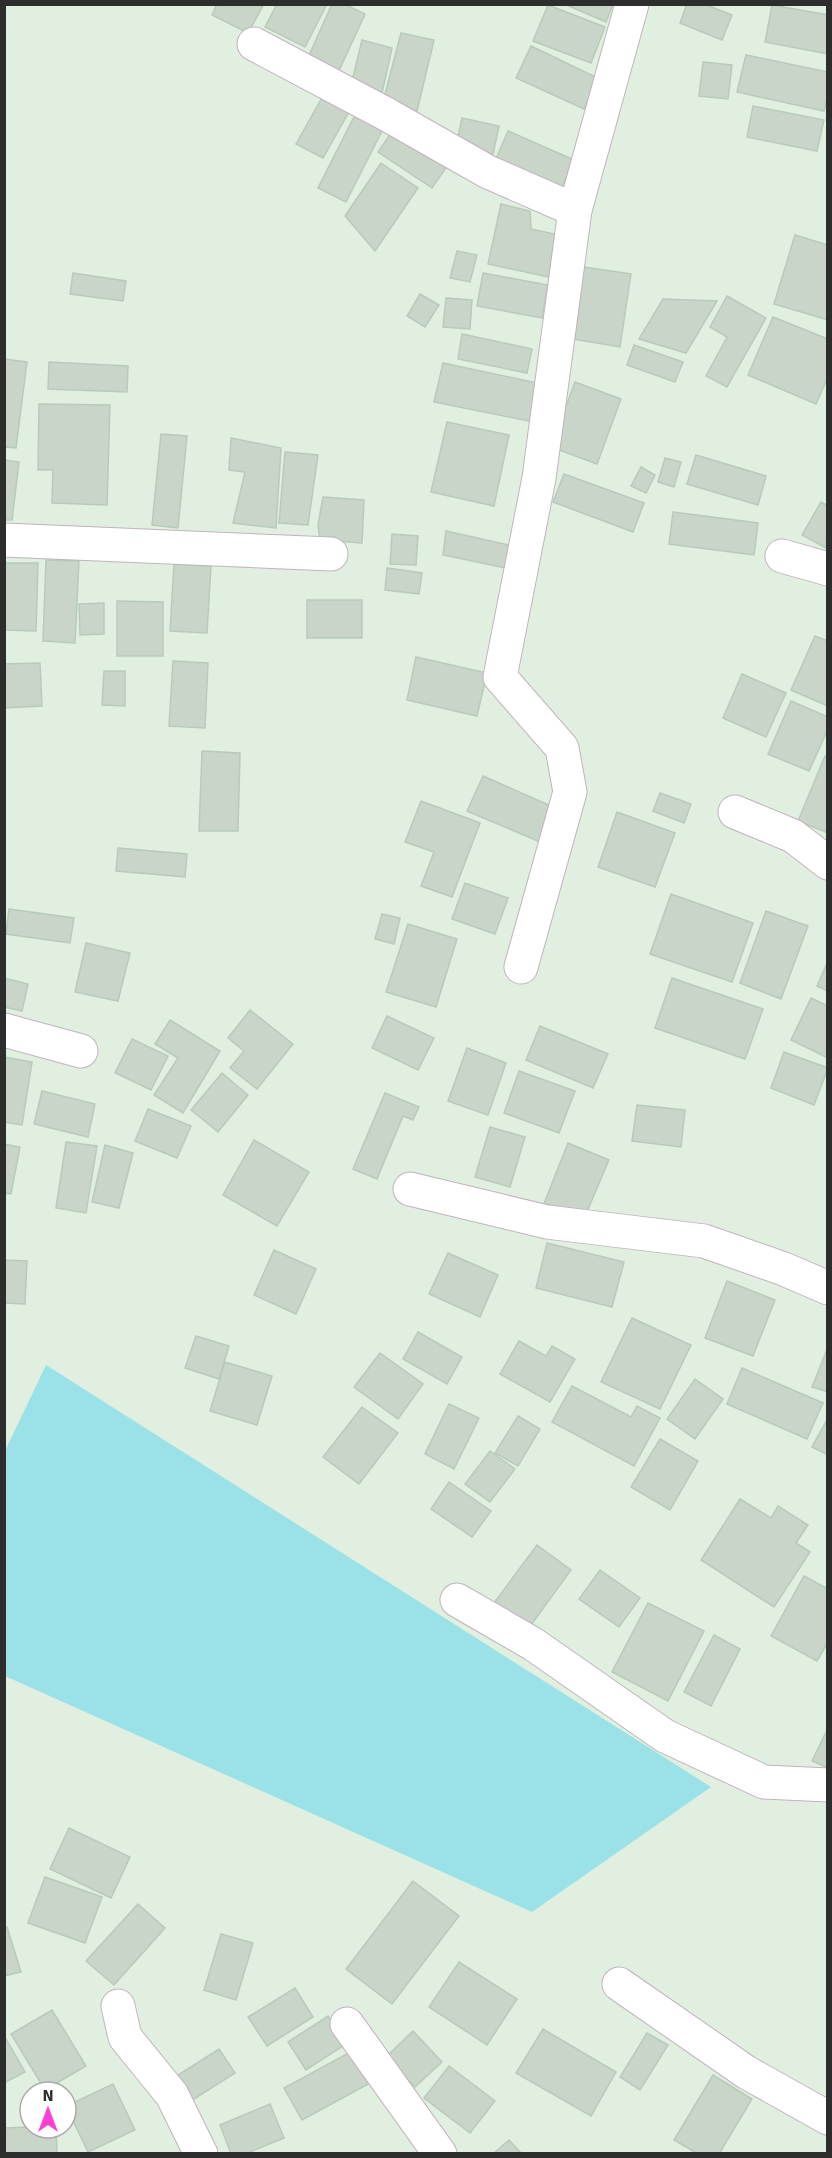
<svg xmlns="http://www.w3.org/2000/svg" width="832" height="2158" viewBox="0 0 832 2158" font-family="Signika,sans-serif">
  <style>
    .green { fill: #9ae2e8 }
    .building { fill: #c8d5c8; stroke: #b8cbba; stroke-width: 1.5 }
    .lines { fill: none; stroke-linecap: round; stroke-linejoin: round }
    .street-casing { stroke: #c1b3be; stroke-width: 35 }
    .street { stroke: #fff; stroke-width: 33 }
  </style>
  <rect width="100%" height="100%" fill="#e0efdf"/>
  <!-- green -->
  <polygon class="green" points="46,1365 711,1787 532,1912 5,1676 5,1451"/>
  <!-- building -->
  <g class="building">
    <polygon points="217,4 264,4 248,33 212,15"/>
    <polygon points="277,4 327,4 305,47 265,27"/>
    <polygon points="332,4 344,4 365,14 337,75 306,62"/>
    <polygon points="564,4 613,4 606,22"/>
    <polygon points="687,4 704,4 732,15 722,40 680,23"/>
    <polygon points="548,5 605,27 591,63 533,41"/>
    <polygon points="772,5 828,15 828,54 765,42"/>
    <polygon points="401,33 434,40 417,111 383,102"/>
    <polygon points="362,40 392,48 382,93 351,85"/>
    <polygon points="531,46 598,78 584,109 516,78"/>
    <polygon points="746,55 828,72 828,94 824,111 737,92"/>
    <polygon points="703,62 732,65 728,99 699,96"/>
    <polygon points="323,96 350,110 323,158 296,144"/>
    <polygon points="753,106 824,120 817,151 747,137"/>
    <polygon points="357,111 385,125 346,202 318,188"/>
    <polygon points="462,118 499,126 493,154 456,146"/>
    <polygon points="394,129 448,165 432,188 378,152"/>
    <polygon points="508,131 574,160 561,189 495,161"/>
    <polygon points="381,163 418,188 375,251 345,216"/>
    <polygon points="501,204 530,211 531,229 559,235 549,277 488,264"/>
    <polygon points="795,235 828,245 828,320 774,304"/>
    <polygon points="457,251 477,255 470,282 450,278"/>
    <polygon points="583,267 631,274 620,347 572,339"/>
    <polygon points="73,273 126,281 123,301 70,294"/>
    <polygon points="483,273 548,285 542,318 477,306"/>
    <polygon points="420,294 439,305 425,327 407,316"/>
    <polygon points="727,296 766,318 727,387 706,376 727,337 710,327"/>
    <polygon points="446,298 472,300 470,329 443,327"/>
    <polygon points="663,299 717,301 686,353 639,339"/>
    <polygon points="773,317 828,339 828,377 816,404 748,375"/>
    <polygon points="462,334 532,349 527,373 458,359"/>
    <polygon points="634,345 683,362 675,382 627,365"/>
    <polygon points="4,359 27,362 16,448 4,447"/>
    <polygon points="49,362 128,366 127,392 48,389"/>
    <polygon points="443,363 542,384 534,422 434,402"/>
    <polygon points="575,382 621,399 597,464 551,447"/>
    <polygon points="39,404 110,405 107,505 52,503 53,470 38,470"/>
    <polygon points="447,422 509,435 494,506 431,492"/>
    <polygon points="161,434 187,436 178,528 152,525"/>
    <polygon points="231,438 281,448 276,528 233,523 245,472 229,470"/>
    <polygon points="285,452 318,455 308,525 279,523"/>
    <polygon points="696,455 766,476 758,505 687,484"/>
    <polygon points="665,458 681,462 674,487 658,482"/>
    <polygon points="4,460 19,462 12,520 4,520"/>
    <polygon points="641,467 655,475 646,493 631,486"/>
    <polygon points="564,474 644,503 633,532 553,502"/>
    <polygon points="323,497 364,500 362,543 320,540 318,525"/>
    <polygon points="821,502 828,506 826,548 802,535"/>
    <polygon points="673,512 758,523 754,555 669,544"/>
    <polygon points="446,531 509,545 506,568 443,555"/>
    <polygon points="392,534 418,536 416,565 390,564"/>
    <polygon points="46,560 79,561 75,643 43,641"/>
    <polygon points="4,563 38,563 36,631 4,630"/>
    <polygon points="174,564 211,566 207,633 170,631"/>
    <polygon points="387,568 422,573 419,594 385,590"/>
    <rect x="307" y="600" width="55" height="38"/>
    <polygon points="117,601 163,602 163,656 117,656"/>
    <polygon points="104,603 104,634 80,635 79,604"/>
    <polygon points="815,636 828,641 828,706 791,690"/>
    <polygon points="416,657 487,673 477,716 407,700"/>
    <polygon points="173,661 208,663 205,728 169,726"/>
    <polygon points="40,663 42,706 4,708 4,664"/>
    <polygon points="104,671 125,671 125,706 102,705"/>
    <polygon points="742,674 786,693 766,737 723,718"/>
    <polygon points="791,701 828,717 828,729 809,771 768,754"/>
    <polygon points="202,751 240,753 238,831 199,831"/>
    <polygon points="825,756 828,758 828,833 798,821"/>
    <polygon points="483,776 560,810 545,844 467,811"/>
    <polygon points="660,793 691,804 684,823 653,811"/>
    <polygon points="421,801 480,823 452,897 421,886 434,852 405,842"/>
    <polygon points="617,812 675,833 655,887 598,867"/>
    <polygon points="118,848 187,854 185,877 116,871"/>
    <polygon points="465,883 508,898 495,934 452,919"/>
    <polygon points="671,894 753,923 732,982 650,954"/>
    <polygon points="9,909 74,918 70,943 6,934"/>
    <polygon points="766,911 808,926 781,999 740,983"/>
    <polygon points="382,914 400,918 394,944 375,939"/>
    <polygon points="408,924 457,939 436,1007 386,992"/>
    <polygon points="86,943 130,953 118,1001 75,992"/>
    <polygon points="828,961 828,991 817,986"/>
    <polygon points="4,978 28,984 22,1011 4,1007"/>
    <polygon points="672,978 763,1009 745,1059 655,1028"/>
    <polygon points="811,998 828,1006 828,1058 791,1040"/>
    <polygon points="250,1010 293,1044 257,1089 230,1068 244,1051 228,1038"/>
    <polygon points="387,1016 434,1038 418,1070 372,1048"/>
    <polygon points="170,1020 220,1051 183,1113 154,1095 178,1058 155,1044"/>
    <polygon points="540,1026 608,1054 593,1088 526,1060"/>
    <polygon points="132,1039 168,1056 151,1090 115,1073"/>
    <polygon points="467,1048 506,1063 488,1115 448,1101"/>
    <polygon points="784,1052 828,1068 814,1105 771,1088"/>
    <polygon points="4,1057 32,1062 22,1125 4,1122"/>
    <polygon points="519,1071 575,1091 559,1133 504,1113"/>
    <polygon points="222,1073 248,1095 218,1132 191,1110"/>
    <polygon points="42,1091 95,1104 88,1137 34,1124"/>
    <polygon points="385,1093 419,1107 413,1120 403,1116 377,1179 353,1169"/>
    <polygon points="637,1105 685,1110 681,1147 632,1141"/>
    <polygon points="148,1109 191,1126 177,1158 135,1141"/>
    <polygon points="490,1127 525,1137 510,1187 475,1177"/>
    <polygon points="254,1140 309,1172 277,1226 223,1195"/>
    <polygon points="66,1142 97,1146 86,1213 56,1208"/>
    <polygon points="568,1143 609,1160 583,1221 543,1206"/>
    <polygon points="4,1144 20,1147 11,1194 4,1193"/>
    <polygon points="105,1145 133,1153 119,1208 92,1202"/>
    <polygon points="547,1243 624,1262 612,1307 536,1288"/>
    <polygon points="274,1250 316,1269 296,1314 254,1295"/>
    <polygon points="448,1253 498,1275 480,1317 429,1294"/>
    <polygon points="4,1260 27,1261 25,1304 4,1303"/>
    <polygon points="727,1281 775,1300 753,1356 705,1338"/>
    <polygon points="632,1318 691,1345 660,1409 601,1382"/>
    <polygon points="418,1332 462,1357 447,1384 403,1359"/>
    <polygon points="196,1336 229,1346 219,1379 185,1368"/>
    <polygon points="519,1341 546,1356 552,1346 575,1359 550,1402 500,1374"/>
    <polygon points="828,1347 828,1392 812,1387"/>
    <polygon points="380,1353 423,1384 398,1419 354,1387"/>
    <polygon points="225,1362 272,1376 257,1425 210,1411"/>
    <polygon points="742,1368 823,1403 807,1439 727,1404"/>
    <polygon points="695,1379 723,1399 695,1439 667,1419"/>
    <polygon points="572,1386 631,1417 637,1406 660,1418 634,1466 552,1422"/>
    <polygon points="449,1404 479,1418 454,1469 425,1454"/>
    <polygon points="362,1407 398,1433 359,1484 323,1457"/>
    <polygon points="518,1416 540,1429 518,1466 495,1453"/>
    <polygon points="828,1418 828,1455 812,1447"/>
    <polygon points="660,1439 698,1461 670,1510 631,1487"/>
    <polygon points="490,1451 515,1469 490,1502 465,1484"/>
    <polygon points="449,1482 491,1511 472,1537 431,1509"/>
    <polygon points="740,1499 771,1518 778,1506 808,1525 796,1543 810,1552 774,1607 701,1560"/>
    <polygon points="537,1545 571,1570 526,1632 491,1607"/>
    <polygon points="600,1570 640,1598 619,1627 579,1599"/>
    <polygon points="804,1576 828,1589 828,1642 817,1661 771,1636"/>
    <polygon points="648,1603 704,1631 668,1701 612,1672"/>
    <polygon points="714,1635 740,1649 711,1706 684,1692"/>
    <polygon points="828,1728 828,1768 812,1761"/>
    <polygon points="69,1828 130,1857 111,1898 50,1869"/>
    <polygon points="45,1877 102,1897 85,1943 28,1923"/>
    <polygon points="413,1881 459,1916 392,2004 346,1969"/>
    <polygon points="138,1904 165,1928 114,1985 86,1961"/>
    <polygon points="4,1927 7,1927 21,1972 4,1976"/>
    <polygon points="221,1934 253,1943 236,2000 204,1990"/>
    <polygon points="459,1962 517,1999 487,2045 429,2007"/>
    <polygon points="295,1988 313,2017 267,2046 248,2017"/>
    <polygon points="52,2010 86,2066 45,2090 11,2034"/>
    <polygon points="328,2016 346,2044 306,2070 288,2042"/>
    <polygon points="543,2029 616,2072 591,2116 516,2073"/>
    <polygon points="413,2031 442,2062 415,2087 386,2057"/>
    <polygon points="647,2033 668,2045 640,2090 620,2077"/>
    <polygon points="6,2039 25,2072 4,2083 4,2040"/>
    <polygon points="219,2049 235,2073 191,2101 175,2077"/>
    <polygon points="354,2050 372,2082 302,2120 284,2088"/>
    <polygon points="449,2066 495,2101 470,2133 424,2098"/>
    <polygon points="713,2075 752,2099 719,2154 698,2154 674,2140"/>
    <polygon points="113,2084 135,2130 88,2152 66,2106"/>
    <polygon points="270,2104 284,2138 245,2154 231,2154 220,2125"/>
    <polygon points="30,2127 56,2128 57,2154 4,2154 4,2128"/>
    <polygon points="509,2140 522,2154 493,2154"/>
  </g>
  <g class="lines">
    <defs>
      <g id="street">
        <polyline points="254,44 386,114 488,172 575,210"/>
        <polyline points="4,540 331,554"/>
        <polyline points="782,556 828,569"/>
        <polyline points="735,812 793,836 828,863"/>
        <polyline points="521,967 570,792 562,748 500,677 539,478 575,210 632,4"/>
        <polyline points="4,1030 81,1051"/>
        <polyline points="410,1189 547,1222 704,1241 784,1269 828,1288"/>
        <polyline points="457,1600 533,1644 665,1736 764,1782 828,1785"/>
        <polyline points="619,1984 746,2072 828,2118"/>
        <polyline points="118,2006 125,2037 172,2095 201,2154"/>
        <polyline points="347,2024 440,2154"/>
      </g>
    </defs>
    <!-- street casing -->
    <use href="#street" class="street-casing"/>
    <!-- street -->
    <use href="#street" class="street"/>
  </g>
  <!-- border -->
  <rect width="832" height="2158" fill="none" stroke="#2d2d2d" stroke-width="12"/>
  <!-- north arrow -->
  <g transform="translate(48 2110)"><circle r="28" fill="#ffffff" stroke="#ababab" stroke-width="1.5"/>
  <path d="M0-4.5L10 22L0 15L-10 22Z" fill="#ff3dd3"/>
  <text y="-9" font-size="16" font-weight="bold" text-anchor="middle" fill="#2d2d2d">N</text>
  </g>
</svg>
